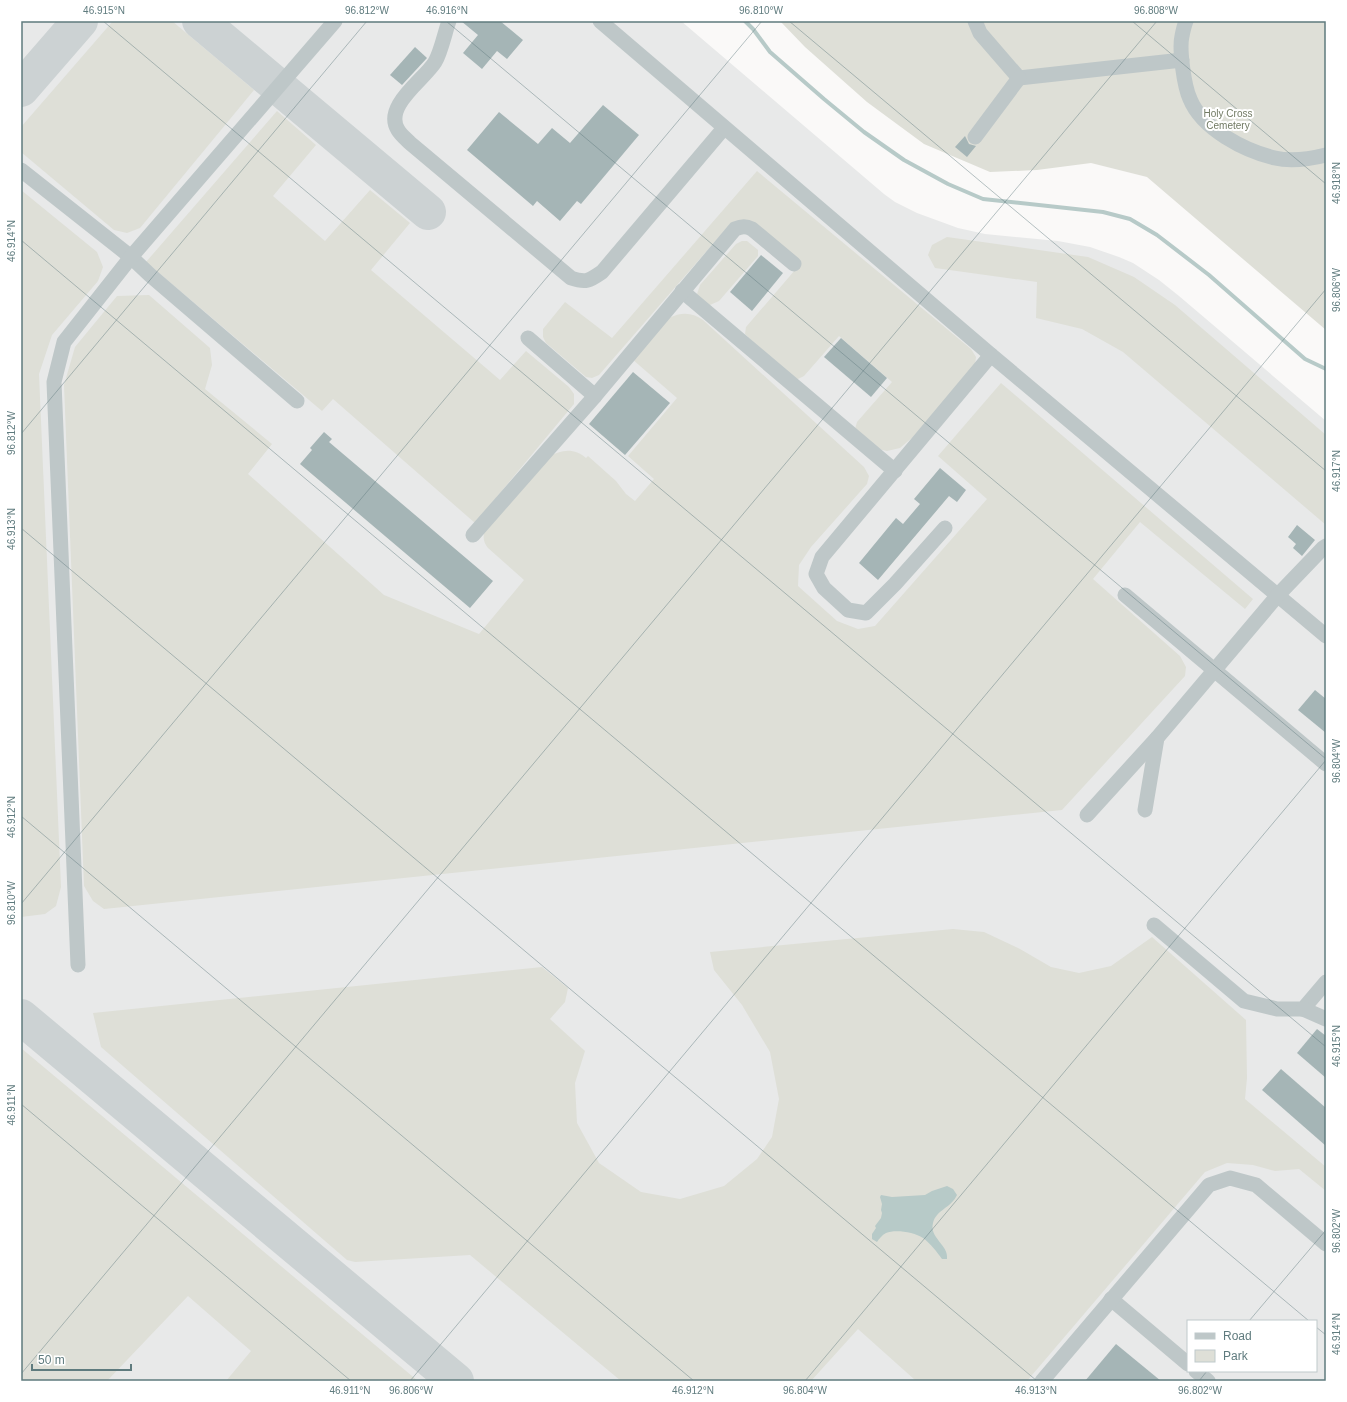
<svg xmlns="http://www.w3.org/2000/svg" width="1347" height="1402" viewBox="0 0 1347 1402" font-family="Helvetica,sans-serif">
  <style>
    .built { fill: #e8e9e9; fill-rule: evenodd }
    .green { fill: #dedfd7 }
    .water { fill: #b7cac8 }
    .lines { fill: none; stroke-linecap: round; stroke-linejoin: round }
    .stream { stroke: #b7cac8; stroke-width: 4 }
    .taxiway { stroke: #ccd2d3; stroke-width: 36 }
    .building { fill: #a5b5b6 }
    .minor { stroke: #bec7c8; stroke-width: 15 }
    .ticks { fill: none; stroke: #5f7b7e; stroke-width: 1; stroke-opacity: 0.45 }
    .labels { text-anchor: middle; stroke-width: 4; stroke-linejoin: round; paint-order: stroke }
    .park-label { font-size: 10px; fill: #717a63; stroke: #fff }
    .neatline { fill: none; stroke: #5f7b7e; stroke-width: 1.5 }
    .ticks-label { font-size: 10px; text-anchor: middle; fill: #5f7b7e }
  </style>
  <rect width="100%" height="100%" fill="#faf9f8"/>
  <!-- built -->
  <path class="built" d="M21,21H681L884,194L895,202L917,213L958,228L985,234L1058,241L1090,247L1119,257L1133,263L1159,280L1179,296L1326,421V1381H21ZM1188,1321H1316V1371H1188Z"/>
  <!-- green -->
  <g class="green">
    <polygon points="113,21 172,21 254,90 140,228 127,233 114,230 21,152 21,127"/>
    <polygon points="780,21 1326,21 1326,330 1147,177 1091,163 1037,170 990,172 924,144 867,102 805,47"/>
    <polygon points="277,111 316,145 273,196 325,241 370,190 410,223 371,270 500,380 526,351 569,387 574,394 574,404 475,523 333,399 322,411 146,262"/>
    <polygon points="757,171 971,349 976,357 975,365 913,437 900,448 887,451 874,448 855,429 857,422 892,382 839,336 804,376 798,379 791,378 745,334 746,327 801,263 731,223 599,375 592,378 586,377 546,343 543,337 543,329 565,302 612,338"/>
    <polygon points="21,190 97,252 103,267 98,281 52,335 39,374 61,887 56,906 45,914 21,917"/>
    <polygon points="947,237 1088,257 1134,277 1175,305 1326,435 1326,525 1123,352 1082,329 1036,318 1037,282 935,268 928,255 932,245"/>
    <polygon points="742,241 747,241 758,250 758,256 719,301 710,305 701,302 697,294 700,285 736,244"/>
    <path d="M149,295L210,348L212,365L205,389L272,444L248,474L384,595L479,634L524,580L488,548C484,543 483,539 484,533L549,457C561,449 575,448 586,458L588,456L616,481L626,494L635,501L654,479L628,456L677,398L632,359L669,318C681,312 692,312 703,320L864,467L869,476L867,484L811,547L799,565L798,586L837,621L858,629L875,626L987,499L938,456L1001,383L1253,599L1245,609L1140,522L1093,579L1180,656L1186,667L1185,676L1062,810L104,909L93,901L84,886L64,385L75,347L117,296Z"/>
    <polygon points="953,929 984,932 1020,949 1051,967 1079,973 1111,966 1152,937 1246,1020 1247,1078 1245,1099 1326,1167 1326,1191 1299,1169 1275,1171 1253,1165 1227,1163 1205,1172 1027,1381 914,1381 915,1380 858,1329 811,1381 621,1381 470,1255 355,1262 347,1260 101,1047 93,1013 542,967 568,988 565,1002 550,1019 585,1051 575,1083 577,1123 599,1163 641,1192 680,1199 724,1186 757,1159 772,1137 779,1099 770,1052 742,1005 714,970 710,952"/>
    <polygon points="21,1048 418,1381 226,1381 251,1351 188,1296 107,1381 21,1381"/>
  </g>
  <!-- water -->
  <path class="water" d="M947,1186L953,1189L957,1195C951,1208 936,1210 933,1223C929,1238 949,1245 947,1259H942C937,1252 930,1243 923,1238C914,1232 895,1229 886,1233C882,1235 879,1239 877,1242L872,1239V1234L876,1228L875,1226L881,1218L882,1213L881,1210L882,1204L880,1197L881,1195L892,1197L925,1195L932,1191Z"/>
  <g class="lines">
    <!-- stream -->
    <polyline class="stream" points="745,21 753,29 770,52 824,99 864,132 904,160 948,184 983,199 1103,212 1130,219 1157,235 1209,275 1305,359 1326,369"/>
    <!-- taxiway -->
    <g class="taxiway">
      <polyline points="200,21 428,212"/>
      <polyline points="21,89 80,21"/>
      <polyline points="21,1017 456,1381"/>
    </g>
  </g>
  <!-- building -->
  <g class="building">
    <polygon points="461,21 500,21 523,40 507,59 497,51 482,69 463,53 478,35"/>
    <polygon points="415,47 427,58 402,85 390,75"/>
    <polygon points="603,105 639,135 581,204 577,201 560,221 537,201 533,206 467,150 499,112 538,144 552,128 570,143"/>
    <polygon points="965,136 969,144 976,146 967,157 955,147"/>
    <polygon points="761,255 783,273 752,311 730,292"/>
    <polygon points="841,338 887,378 871,397 824,357"/>
    <polygon points="633,372 670,403 625,455 589,424"/>
    <polygon points="324,432 332,439 329,442 493,581 470,608 300,464 312,450 310,448"/>
    <polygon points="940,468 966,490 957,502 949,496 878,580 859,563 896,518 903,524 920,504 914,499"/>
    <polygon points="1297,525 1315,540 1302,556 1293,548 1296,544 1288,537"/>
    <polygon points="1315,690 1326,699 1326,733 1298,710"/>
    <polygon points="1317,1029 1326,1036 1326,1078 1297,1053"/>
    <polygon points="1281,1069 1326,1108 1326,1146 1262,1090"/>
    <polygon points="1116,1344 1161,1381 1085,1381"/>
  </g>
  <g class="lines">
    <!-- minor -->
    <g class="minor">
      <path d="M449,21C445,32 441,52 435,62C424,80 383,106 398,130C401,135 406,139 410,143L571,278C586,283 589,281 602,272L724,128"/>
      <polyline points="600,21 991,355 1326,636"/>
      <polyline points="975,21 980,33 1019,78 1182,60"/>
      <path d="M1186,21C1184,26 1183,31 1182,36C1179,49 1184,86 1190,99C1202,129 1245,151 1275,158C1291,162 1310,159 1326,155"/>
      <polyline points="975,137 1019,78"/>
      <polyline points="21,170 131,257 150,275 297,401"/>
      <polyline points="682,291 895,471"/>
      <polyline points="528,338 595,396"/>
      <polyline points="945,528 895,584 866,613 848,610 824,588 816,574 822,557 991,355"/>
      <path d="M473,535L595,396L735,229C742,226 746,226 752,229L794,264"/>
      <polyline points="1125,595 1326,764"/>
      <polyline points="1145,810 1157,738 1278,595 1323,548 1326,546"/>
      <polyline points="1087,815 1157,738"/>
      <polyline points="1154,925 1244,1001 1277,1009 1303,1009 1326,982"/>
      <polyline points="78,965 54,382 64,342 131,257 335,21"/>
      <polyline points="1303,1009 1326,1019"/>
      <polyline points="1111,1299 1188,1364"/>
      <polyline points="1196,1371 1208,1381"/>
      <polyline points="1042,1381 1209,1185 1230,1178 1256,1185 1326,1244"/>
    </g>
  </g>
  <!-- ticks -->
  <path class="ticks" d="M103,21L1326,1047M446,21L1326,759M789,21L1326,471M1132,21L1326,184M21,240L1309,1321M21,434L367,21M21,528L1037,1381M21,816L694,1381M21,904L762,21M21,1104L351,1381M1249,1321L1326,1230M1316,1327L1326,1335M21,1374L1157,21M410,1381L1326,289M805,1381L1326,760M1199,1381L1207,1371"/>
  <g class="labels">
    <!-- park labels -->
    <g class="park-label">
      <text x="1228" y="117">Holy Cross<tspan x="1228" dy="12">Cemetery</tspan></text>
    </g>
  </g>
  <!-- border -->
  <rect width="1347" height="1402" fill="none" stroke="#ffffff" stroke-width="44"/>
  <!-- legend -->
  <rect x="1187" y="1320" width="130" height="52" fill="#ffffff" stroke="#bfcacb"/>
  <rect x="1195" y="1333" width="20" height="6" fill="#bec7c8" stroke="#bfcacb"/>
  <text x="1223" y="1340" font-size="12" fill="#5f7b7e">Road</text>
  <rect x="1195" y="1350" width="20" height="12" fill="#dedfd7" stroke="#bfcacb"/>
  <text x="1223" y="1360" font-size="12" fill="#5f7b7e">Park</text>
  <!-- scale -->
  <path d="M32 1364v6h99v-6" fill="none" stroke="#5f7b7e" stroke-width="2"/>
  <text x="38" y="1364" font-size="12" fill="#5f7b7e" stroke="#ffffff" stroke-width="3" paint-order="stroke">50 m</text>
  <rect x="22" y="22" width="1303" height="1358" class="neatline"/>
  <g class="ticks-label">
    <text x="104" y="14">46.915°N</text>
    <text x="367" y="14">96.812°W</text>
    <text x="447" y="14">46.916°N</text>
    <text x="761" y="14">96.810°W</text>
    <text x="1156" y="14">96.808°W</text>
    <text transform="translate(1336 183) rotate(-90)" y="4">46.918°N</text>
    <text transform="translate(11 241) rotate(-90)" y="4">46.914°N</text>
    <text transform="translate(1336 290) rotate(-90)" y="4">96.806°W</text>
    <text transform="translate(11 433) rotate(-90)" y="4">96.812°W</text>
    <text transform="translate(1336 471) rotate(-90)" y="4">46.917°N</text>
    <text transform="translate(11 529) rotate(-90)" y="4">46.913°N</text>
    <text transform="translate(1336 761) rotate(-90)" y="4">96.804°W</text>
    <text transform="translate(11 817) rotate(-90)" y="4">46.912°N</text>
    <text transform="translate(11 903) rotate(-90)" y="4">96.810°W</text>
    <text transform="translate(1336 1046) rotate(-90)" y="4">46.915°N</text>
    <text transform="translate(11 1105) rotate(-90)" y="4">46.911°N</text>
    <text transform="translate(1336 1231) rotate(-90)" y="4">96.802°W</text>
    <text transform="translate(1336 1334) rotate(-90)" y="4">46.914°N</text>
    <text x="350" y="1394">46.911°N</text>
    <text x="411" y="1394">96.806°W</text>
    <text x="693" y="1394">46.912°N</text>
    <text x="805" y="1394">96.804°W</text>
    <text x="1036" y="1394">46.913°N</text>
    <text x="1200" y="1394">96.802°W</text>
  </g>
</svg>
